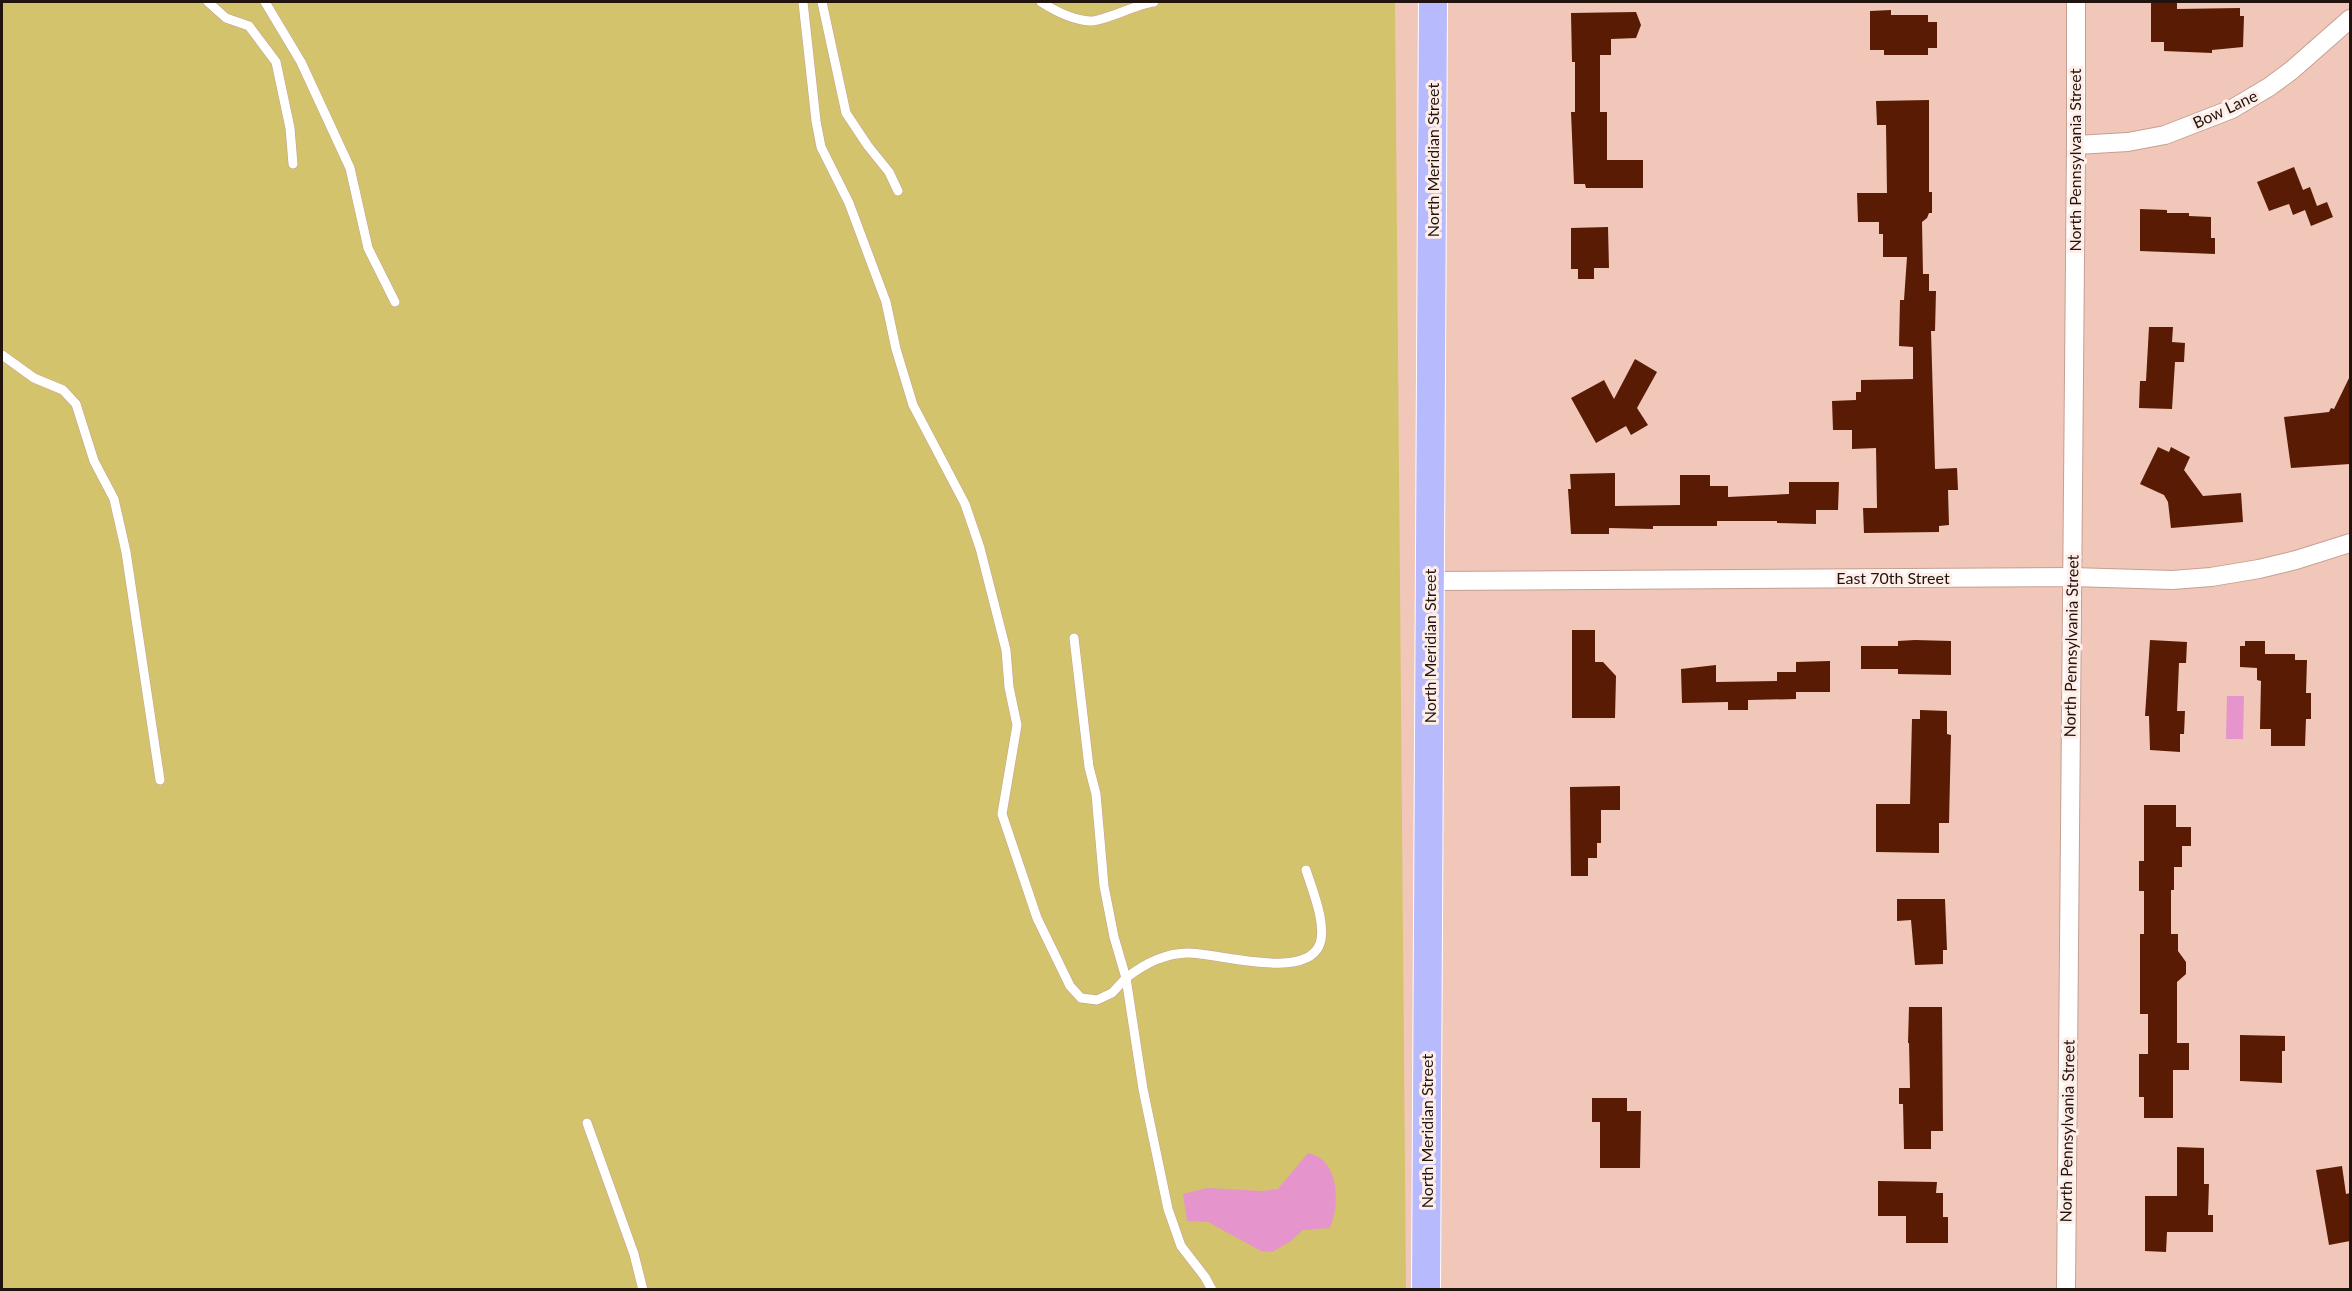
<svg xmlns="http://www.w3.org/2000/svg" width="2352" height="1291" viewBox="0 0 2352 1291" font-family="Lato,sans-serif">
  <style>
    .green { fill: #d3c36c }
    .water { fill: #e694cc }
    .building { fill: #591b03 }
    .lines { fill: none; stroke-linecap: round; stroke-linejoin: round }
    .service-casing { stroke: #c69f92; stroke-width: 10 }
    .minor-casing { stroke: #c69f92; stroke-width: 20 }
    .primary-casing { stroke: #fff; stroke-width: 30 }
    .service { stroke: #fff; stroke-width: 9 }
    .minor { stroke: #fff; stroke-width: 18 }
    .primary { stroke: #b7bafc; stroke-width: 28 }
    .labels { text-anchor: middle; stroke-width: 6; stroke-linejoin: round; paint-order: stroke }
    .street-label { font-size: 16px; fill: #21130e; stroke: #ffeee8 }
  </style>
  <rect width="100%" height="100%" fill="#f0c7b9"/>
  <!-- green -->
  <polygon class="green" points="2,2 1395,2 1406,1289 2,1290"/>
  <!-- water -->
  <g class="water">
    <polygon points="2227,696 2244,696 2243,739 2226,739"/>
    <path d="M1308,1153C1340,1159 1340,1205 1330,1228L1303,1230L1291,1241L1272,1252L1261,1251L1208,1222L1187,1221L1183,1194L1207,1188L1262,1191L1278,1189Z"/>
  </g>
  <!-- building -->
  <g class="building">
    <polygon points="2151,2 2177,2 2177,9 2240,8 2240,16 2244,16 2243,47 2212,50 2212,53 2164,51 2164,42 2151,42"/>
    <polygon points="1891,10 1891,15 1928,15 1928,22 1937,22 1937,48 1928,48 1928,55 1884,55 1884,50 1870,50 1870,11"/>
    <polygon points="1636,12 1641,25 1636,38 1611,39 1611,55 1600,55 1600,112 1607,112 1607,160 1643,160 1643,188 1586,188 1585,184 1574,184 1571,112 1575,112 1575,62 1572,62 1571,13"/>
    <polygon points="1929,100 1929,192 1932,192 1932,213 1929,213 1927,218 1922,222 1923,274 1929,274 1929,291 1936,291 1935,331 1931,331 1935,469 1957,468 1958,490 1948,490 1949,525 1939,526 1939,532 1864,533 1863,508 1877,508 1876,448 1852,449 1852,430 1833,430 1832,401 1856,400 1856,392 1861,392 1861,380 1913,379 1913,347 1899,346 1900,300 1904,300 1907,257 1883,257 1883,234 1879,234 1879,222 1858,222 1857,193 1887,193 1886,125 1877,125 1876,101"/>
    <polygon points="2294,167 2303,190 2310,187 2317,206 2327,202 2333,217 2311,226 2305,210 2293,215 2289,204 2269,211 2257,182"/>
    <polygon points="2140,209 2167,210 2167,213 2189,213 2189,216 2211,217 2211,238 2215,238 2215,254 2140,251"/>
    <polygon points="1608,227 1609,268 1594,268 1594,279 1578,279 1578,269 1571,269 1571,228"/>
    <polygon points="2149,327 2173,327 2172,342 2185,343 2184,362 2175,362 2172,409 2139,408 2140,381 2146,381"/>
    <polygon points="1635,359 1657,372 1637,408 1648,425 1631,435 1626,426 1596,443 1571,398 1604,380 1614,399"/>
    <polygon points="2350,376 2350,464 2291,468 2284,417 2329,412 2331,408 2334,409"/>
    <polygon points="2158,447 2169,452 2171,447 2190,457 2184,470 2203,496 2241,493 2243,522 2171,528 2168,502 2164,495 2140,484"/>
    <polygon points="1615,473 1615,506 1680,505 1680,475 1710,475 1710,486 1728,486 1728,497 1789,494 1789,482 1839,482 1838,510 1816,510 1816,524 1777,523 1777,521 1717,521 1717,526 1653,526 1653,529 1609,528 1609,534 1571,534 1568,489 1571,489 1570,474"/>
    <polygon points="1572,630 1595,630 1595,662 1603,662 1616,676 1615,718 1572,718"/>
    <polygon points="1915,640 1951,641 1951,675 1898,674 1898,669 1861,669 1861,646 1898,646 1898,641"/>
    <polygon points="2150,640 2187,642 2186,663 2179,663 2177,711 2185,711 2184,734 2180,734 2180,752 2150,750 2149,716 2145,716"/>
    <polygon points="2245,641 2265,641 2265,654 2295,654 2295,660 2307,660 2306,693 2311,693 2311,719 2306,719 2305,746 2271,746 2271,729 2260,729 2261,681 2257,680 2257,668 2240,667 2240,646 2245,646"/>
    <polygon points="1830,661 1830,692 1796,692 1796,699 1748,700 1748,710 1728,710 1728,702 1682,703 1681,669 1716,665 1716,682 1777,681 1777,672 1796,672 1796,662"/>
    <polygon points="1920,710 1947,711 1947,734 1951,735 1949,823 1939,823 1939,853 1876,852 1876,804 1910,804 1912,719 1920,719"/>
    <polygon points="1620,786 1620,810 1601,810 1601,843 1597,843 1597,858 1588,858 1588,876 1571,876 1570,787"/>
    <polygon points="2144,805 2176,805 2176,827 2191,827 2191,846 2182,846 2182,867 2174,867 2174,890 2171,890 2171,934 2178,934 2178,951 2186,962 2186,974 2177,982 2177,1043 2189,1043 2189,1070 2173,1070 2173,1118 2144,1118 2144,1097 2139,1097 2139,1054 2148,1054 2148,1014 2140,1014 2140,934 2144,934 2144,891 2139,891 2139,861 2144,861"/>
    <polygon points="1897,899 1945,899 1947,950 1943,950 1943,964 1915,965 1911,920 1897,921"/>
    <polygon points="1909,1007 1942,1007 1943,1131 1931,1131 1931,1149 1904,1149 1903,1104 1899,1104 1899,1088 1910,1088 1909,1043 1908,1043"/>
    <polygon points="2240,1035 2285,1036 2285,1051 2282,1051 2282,1083 2240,1081"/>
    <polygon points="1592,1098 1627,1098 1627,1111 1641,1111 1640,1168 1600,1168 1600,1122 1592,1122"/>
    <polygon points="2177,1147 2204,1148 2204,1184 2209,1184 2208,1215 2213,1215 2213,1232 2167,1232 2166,1252 2145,1251 2145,1196 2177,1196"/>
    <polygon points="2342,1166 2346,1194 2350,1193 2350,1241 2329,1245 2316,1170"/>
    <polygon points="1878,1181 1937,1182 1936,1193 1943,1193 1943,1217 1948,1217 1948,1243 1906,1243 1906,1216 1878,1216"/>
  </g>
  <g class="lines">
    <defs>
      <g id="service">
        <polyline points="208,2 226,18 249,26 276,62 290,128 293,164"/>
        <polyline points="265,2 301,62 350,168 368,248 395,302"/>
        <polyline points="803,2 816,121 821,147 849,203 886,302 896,349 913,405 965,504 980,548 1006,650 1009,687 1017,725 1002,814 1037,918 1070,986 1081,998 1097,1000 1112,993 1126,978 1114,937 1104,886 1096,794 1089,767 1074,638"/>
        <polyline points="822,2 846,113 868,146 889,172 898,191"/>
        <path d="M1041,2C1055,11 1072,20 1090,21C1103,22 1136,4 1154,2"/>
        <polyline points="2,355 34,378 63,390 76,404 94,461 114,499 126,552 160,780"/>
        <polyline points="587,1123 634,1254 643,1290"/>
        <path d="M1212,1290L1205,1277L1181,1246L1168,1209L1143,1089L1126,978C1144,964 1164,953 1188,953C1217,953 1303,980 1319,946C1328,927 1312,889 1306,870"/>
      </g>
      <g id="minor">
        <polyline points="2076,145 2128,142 2165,135 2232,109 2269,87 2292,70 2350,19"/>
        <polyline points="1431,581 2072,577 2172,580 2211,577 2259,569 2296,560 2350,543"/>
        <polyline points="2066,1290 2076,145 2076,2"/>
      </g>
      <polyline id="primary" points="1426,1290 1433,2"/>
    </defs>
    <!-- service casing -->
    <use href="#service" class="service-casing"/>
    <!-- minor casing -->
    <use href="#minor" class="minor-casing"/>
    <!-- primary casing -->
    <use href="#primary" class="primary-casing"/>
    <!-- service -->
    <use href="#service" class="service"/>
    <!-- minor -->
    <use href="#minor" class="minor"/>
    <!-- primary -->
    <use href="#primary" class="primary"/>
  </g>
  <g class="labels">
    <!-- street labels -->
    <g class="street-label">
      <text transform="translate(2225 109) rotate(-25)" y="6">Bow Lane</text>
      <text transform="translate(1433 160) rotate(-90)" y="6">North Meridian Street</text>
      <text transform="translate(2075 160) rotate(-90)" y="6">North Pennsylvania Street</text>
      <text x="1893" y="584">East 70th Street</text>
      <text transform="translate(1430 646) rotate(-90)" y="6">North Meridian Street</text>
      <text transform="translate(2071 646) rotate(-89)" y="6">North Pennsylvania Street</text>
      <text transform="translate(1427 1131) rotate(-90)" y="6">North Meridian Street</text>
      <text transform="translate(2067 1131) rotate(-89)" y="6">North Pennsylvania Street</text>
    </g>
  </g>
  <!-- border -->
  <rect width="2352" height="1291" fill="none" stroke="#21130e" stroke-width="6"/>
</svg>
